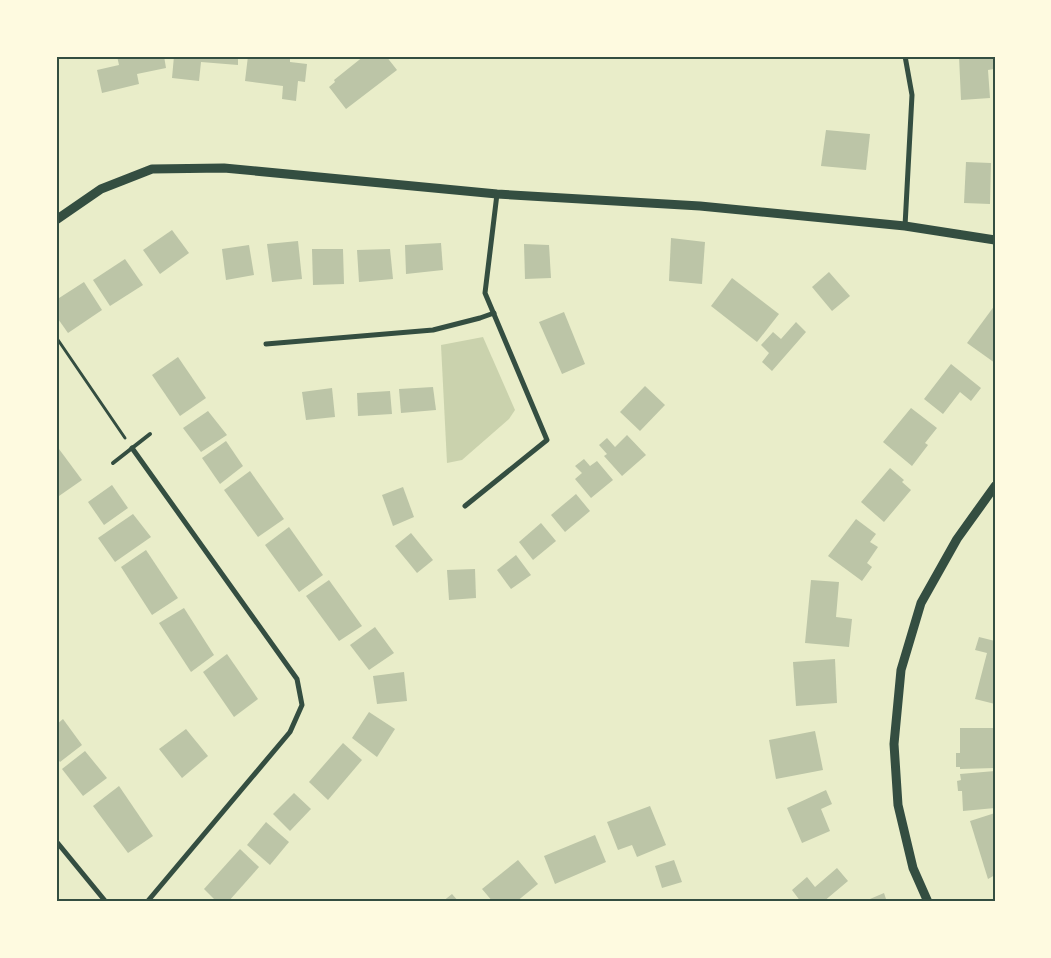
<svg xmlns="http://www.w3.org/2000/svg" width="1051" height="958" viewBox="0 0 1051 958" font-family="'Roboto Serif',serif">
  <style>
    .green { fill: #cad2ad }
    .building { fill: #bcc5a7 }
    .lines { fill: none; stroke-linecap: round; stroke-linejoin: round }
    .path { stroke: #344e41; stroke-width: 3 }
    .service { stroke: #344e41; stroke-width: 4 }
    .minor { stroke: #344e41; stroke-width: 5 }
    .tertiary { stroke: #344e41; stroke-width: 9 }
    .neatline { fill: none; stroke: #344e41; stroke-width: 2 }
  </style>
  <rect width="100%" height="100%" fill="#e9edc9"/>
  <!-- green -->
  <polygon class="green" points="483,337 515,410 509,419 462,460 447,463 441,345"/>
  <!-- building -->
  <g class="building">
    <polygon points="117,56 164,56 166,68 137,74 139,84 102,93 97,70 119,65"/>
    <polygon points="174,56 238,56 238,65 201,62 199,81 172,78"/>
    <polygon points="248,56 276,56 290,58 290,62 307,64 305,82 298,81 296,101 282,99 283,86 245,81"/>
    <polygon points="364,56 386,56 397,70 346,109 329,87 335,82 334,80"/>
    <polygon points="959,56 993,56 994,69 988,70 990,98 961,100"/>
    <polygon points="826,130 870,134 866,170 821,166"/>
    <polygon points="966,162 991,163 990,204 964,203"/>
    <polygon points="172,230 189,253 160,274 143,250"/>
    <polygon points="671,238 705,242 702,284 669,281"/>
    <polygon points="298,241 302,279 272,282 267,244"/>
    <polygon points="441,243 443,270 406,274 405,245"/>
    <polygon points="524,244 549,245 551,278 525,279"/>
    <polygon points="249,245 254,275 226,280 222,249"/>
    <polygon points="312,249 343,249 344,284 313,285"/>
    <polygon points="390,249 393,279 359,282 357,250"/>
    <polygon points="125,259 143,285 110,306 93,280"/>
    <polygon points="829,272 850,296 832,311 812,287"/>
    <polygon points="732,278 779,314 757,342 711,306"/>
    <polygon points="84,282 102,310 68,333 56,316 56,300"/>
    <polygon points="995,305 995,363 967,343"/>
    <polygon points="564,312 585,364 562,374 539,322"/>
    <polygon points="796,322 806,332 772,371 762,362 769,353 761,345 773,332 781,339"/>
    <polygon points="178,357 206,398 180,416 152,375"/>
    <polygon points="951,364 981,388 971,401 960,392 943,414 924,399"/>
    <polygon points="645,386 665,405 640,431 620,412"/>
    <polygon points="433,387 436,410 401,413 399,389"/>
    <polygon points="332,388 335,417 306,420 302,392"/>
    <polygon points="390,391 392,414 358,416 357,393"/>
    <polygon points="911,408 937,428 925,443 928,445 912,466 883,442"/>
    <polygon points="208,411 227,435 201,452 183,428"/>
    <polygon points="627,435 646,455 622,476 604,456 607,454 599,445 607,438 615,447"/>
    <polygon points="226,441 243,466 220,484 202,458"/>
    <polygon points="56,445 82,480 59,496 56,492"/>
    <polygon points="584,459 590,466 597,461 613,480 591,498 575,479 582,473 575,466"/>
    <polygon points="890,468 904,480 902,482 911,490 884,522 861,502"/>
    <polygon points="250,471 284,519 258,537 224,490"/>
    <polygon points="112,485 128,508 104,525 88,502"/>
    <polygon points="403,487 414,517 393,526 382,495"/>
    <polygon points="576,494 590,511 565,532 551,515"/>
    <polygon points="133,514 151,537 115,562 98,538"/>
    <polygon points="856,519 876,534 870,542 878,547 867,563 872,567 862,581 828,556"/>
    <polygon points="541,523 556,541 533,560 519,542"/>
    <polygon points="289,527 323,575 299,592 265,545"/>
    <polygon points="411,533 433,560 417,573 395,546"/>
    <polygon points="146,550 178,598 152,615 121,567"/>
    <polygon points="516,555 531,575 511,589 497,570"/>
    <polygon points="475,569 476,598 449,600 447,570"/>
    <polygon points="329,580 362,626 339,641 306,596"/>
    <polygon points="811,580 839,582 836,617 852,619 849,647 805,643"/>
    <polygon points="184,608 214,655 191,672 159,623"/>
    <polygon points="375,627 394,653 369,670 350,645"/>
    <polygon points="979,637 995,641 995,704 975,699 987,653 975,650"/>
    <polygon points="227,654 258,699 234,717 203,672"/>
    <polygon points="835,659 837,703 796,706 793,662"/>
    <polygon points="404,672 407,701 377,704 373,676"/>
    <polygon points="369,712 395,729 377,757 352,738"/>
    <polygon points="63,719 82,745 60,762 56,757 56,725"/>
    <polygon points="960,728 995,728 995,768 960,769 960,767 956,767 956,753 960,753"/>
    <polygon points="186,729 208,756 182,778 159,749"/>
    <polygon points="815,731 823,770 776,779 769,740"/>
    <polygon points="343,743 362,760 328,800 309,782"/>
    <polygon points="85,751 107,778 83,796 62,769"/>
    <polygon points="995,771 995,808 963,811 962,791 958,791 957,781 961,780 960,774"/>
    <polygon points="119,786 153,836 128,853 93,806"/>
    <polygon points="826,790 832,804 821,809 830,831 802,843 787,808"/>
    <polygon points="294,793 311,809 290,831 273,814"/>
    <polygon points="650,806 666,845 637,857 632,845 618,850 607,822"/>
    <polygon points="995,813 995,875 988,879 970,821"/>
    <polygon points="266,822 289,842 270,865 247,845"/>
    <polygon points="595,835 606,862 555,884 544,856"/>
    <polygon points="240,849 259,867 228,902 217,902 204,889"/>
    <polygon points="518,860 538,884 516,902 493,902 482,889"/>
    <polygon points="674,860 682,882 662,888 655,866"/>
    <polygon points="837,868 848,881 823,902 801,902 792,890 807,877 815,887"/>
    <polygon points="884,893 887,902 863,902"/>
    <polygon points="452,894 459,902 442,902"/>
  </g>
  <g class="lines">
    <!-- path -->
    <polyline class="path" points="56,337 125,438"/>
    <!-- service -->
    <polyline class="service" points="113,463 150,434"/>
    <!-- minor -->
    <g class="minor">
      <polyline points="905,56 912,95 905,226"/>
      <polyline points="266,344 433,330 480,318 494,313"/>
      <polyline points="132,448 297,679 302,705 290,732 147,902"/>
      <polyline points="465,506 547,440 485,293 497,194"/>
      <polyline points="56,841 106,902"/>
    </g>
    <!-- tertiary -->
    <g class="tertiary">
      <polyline points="56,220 101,189 152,169 224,168 497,194 700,206 905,226 995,240"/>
      <polyline points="928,902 913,868 898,805 894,744 901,670 921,603 957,539 995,486"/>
    </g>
  </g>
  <!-- border -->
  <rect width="1051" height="958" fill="none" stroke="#fefae0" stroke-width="115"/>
  <rect x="58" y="58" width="936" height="842" class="neatline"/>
</svg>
